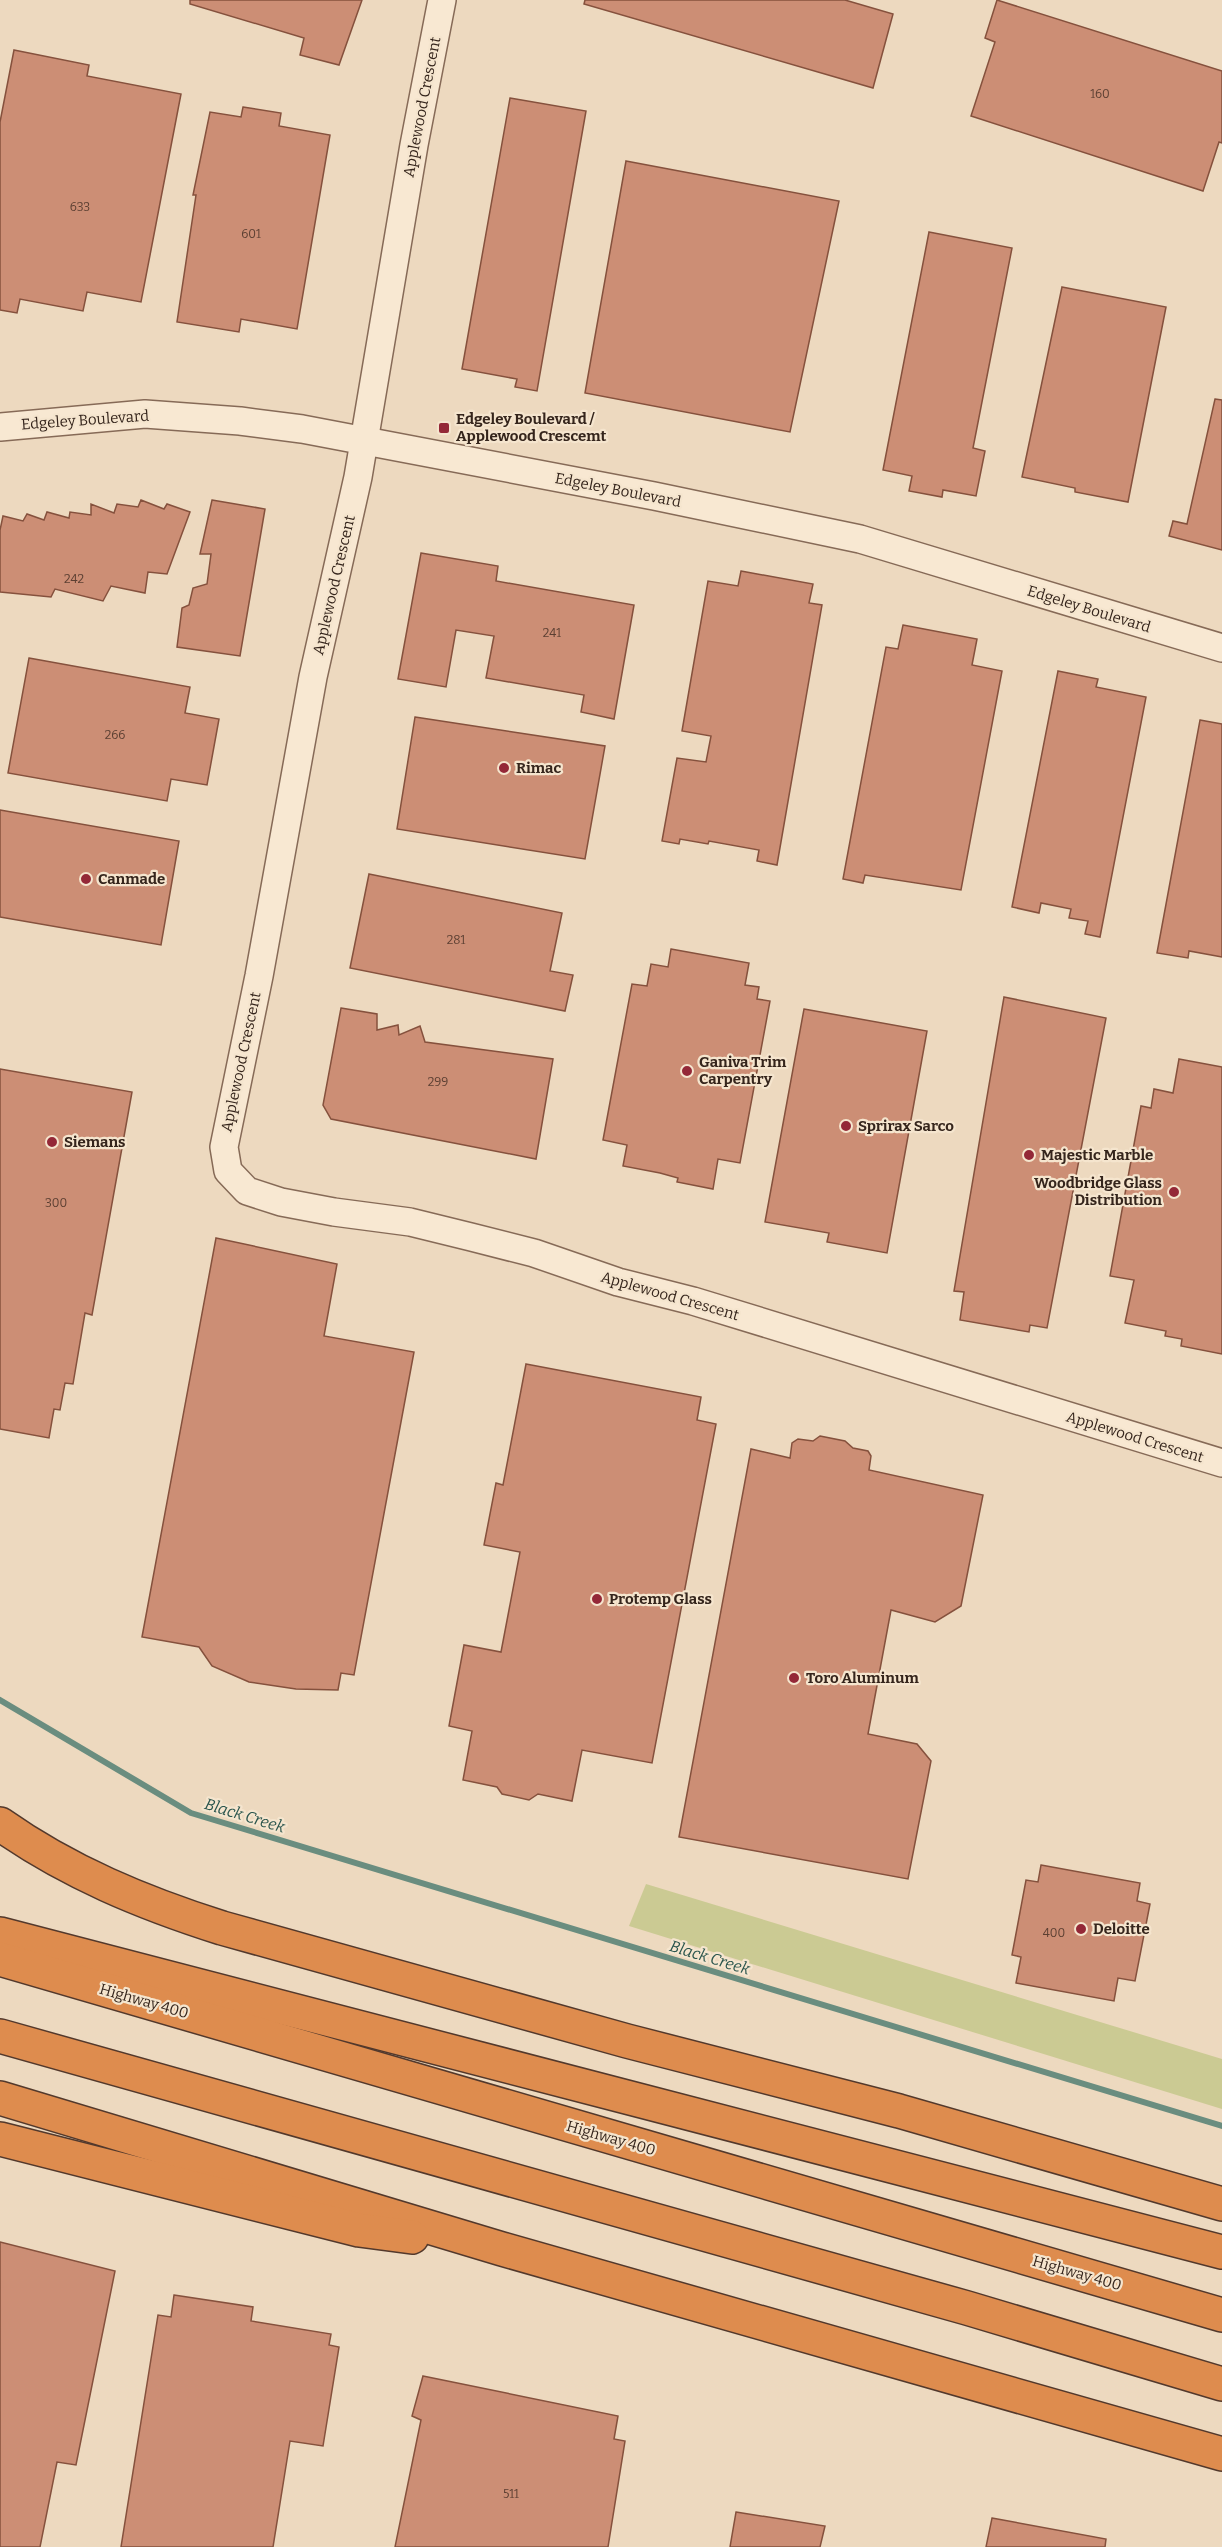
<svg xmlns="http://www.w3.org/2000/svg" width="1222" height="2547" viewBox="0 0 1222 2547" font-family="Bitter,serif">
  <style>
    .green { fill: #cbca93 }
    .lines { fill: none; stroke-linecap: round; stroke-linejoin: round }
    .stream { stroke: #6a8d7f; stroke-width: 6 }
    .building { fill: #cc8e75; stroke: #85513d; stroke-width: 1.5 }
    .minor-casing { stroke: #866a57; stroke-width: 30 }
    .highway-casing { stroke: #53392c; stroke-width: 36 }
    .minor { stroke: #f8e8d2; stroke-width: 27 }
    .highway { stroke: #de8c4e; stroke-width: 33 }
    .poi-dot { fill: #942837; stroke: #f5e5ce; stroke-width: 2 }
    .labels { text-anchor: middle; stroke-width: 4.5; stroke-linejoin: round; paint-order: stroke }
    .number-label { font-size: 12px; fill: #5b3f32 }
    .street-label { font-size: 15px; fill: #35251c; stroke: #f5e5ce }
    .poi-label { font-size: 15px; font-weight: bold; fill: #35251c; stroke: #f5e5ce; text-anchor: start }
    .water-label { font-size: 16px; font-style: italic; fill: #2b554d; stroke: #f5e5ce }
  </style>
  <rect width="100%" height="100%" fill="#edd9bf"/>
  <!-- green -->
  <polygon class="green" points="646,1884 1222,2059 1222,2109 629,1926"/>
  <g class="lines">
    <!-- stream -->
    <polyline class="stream" points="0,1700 191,1813 1222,2126"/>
  </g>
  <!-- building -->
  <g class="building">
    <polygon points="190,0 362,0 339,65 300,55 304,38 190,4"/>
    <polygon points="585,0 845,0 893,14 873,88 584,4"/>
    <polygon points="997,0 1222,71 1222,143 1219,142 1203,191 971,116 995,42 985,38"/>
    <polygon points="14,50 89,65 87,76 181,94 141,302 87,292 83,311 20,299 17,313 0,310 0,122"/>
    <polygon points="510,98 586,111 537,391 515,387 517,379 462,369"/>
    <polygon points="243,107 281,113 279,126 330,135 297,329 241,319 239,332 177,322 196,195 193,195 210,112 241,117"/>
    <polygon points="626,161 839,201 790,432 585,393"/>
    <polygon points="929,232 1012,248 973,448 985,451 976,496 943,490 942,497 909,491 912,476 883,470"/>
    <polygon points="1062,287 1166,307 1128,502 1075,492 1075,488 1022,477"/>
    <polygon points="1215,399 1222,400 1222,550 1169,536 1173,521 1187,524"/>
    <polygon points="141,500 164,509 167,504 190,512 167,574 148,572 145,593 111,586 103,601 55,589 51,597 0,592 0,530 3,516 23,521 27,514 44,520 47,512 69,518 70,512 91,515 91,504 114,513 117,504 138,507"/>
    <polygon points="212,500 265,509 240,656 177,647 182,608 189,605 193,588 207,584 211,554 200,554"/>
    <polygon points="421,553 498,566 496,581 634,605 614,719 581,712 584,695 486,678 494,636 456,630 446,687 398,679"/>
    <polygon points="741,571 813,584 809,603 822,605 777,865 757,861 759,850 709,841 708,844 680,839 679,844 662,841 677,758 706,762 711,736 682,731 708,581 738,586"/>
    <polygon points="903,625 977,639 972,665 1002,671 961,890 865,875 863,883 843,879 886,647 898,649"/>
    <polygon points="29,658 190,687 185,713 219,719 207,785 171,779 167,801 8,773"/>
    <polygon points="1058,671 1098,679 1096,687 1146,697 1100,937 1085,934 1088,921 1069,918 1071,909 1041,903 1039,913 1012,907"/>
    <polygon points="415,717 605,746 585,859 397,829"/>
    <polygon points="1200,720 1222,724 1222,957 1189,951 1188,958 1157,953"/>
    <polygon points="0,810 179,841 161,945 0,917"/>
    <polygon points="369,874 562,913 550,971 573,975 565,1011 350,968"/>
    <polygon points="671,949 749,963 745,985 759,987 757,999 770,1001 740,1163 718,1159 713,1189 677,1182 678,1178 660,1173 623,1166 627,1145 603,1140 632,984 647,986 651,964 668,967"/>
    <polygon points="1004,997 1106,1018 1047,1328 1030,1325 1029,1332 960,1320 964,1292 954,1291"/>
    <polygon points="341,1008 377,1014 377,1030 398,1025 399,1035 420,1026 425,1042 553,1059 536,1159 331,1119 323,1105"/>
    <polygon points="804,1009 927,1031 887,1253 827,1242 829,1233 765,1222"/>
    <polygon points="1179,1059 1222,1067 1222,1354 1181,1346 1182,1339 1165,1336 1166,1331 1125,1323 1134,1280 1110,1276 1141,1106 1151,1108 1154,1089 1173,1093"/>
    <polygon points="0,1069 132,1092 92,1315 85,1313 73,1384 65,1383 60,1410 54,1409 49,1438 0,1429"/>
    <polygon points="216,1238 337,1264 324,1336 414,1352 354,1675 341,1673 338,1690 296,1689 249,1682 212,1666 199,1647 142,1637"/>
    <polygon points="526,1364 701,1397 697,1420 716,1424 652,1763 582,1750 572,1801 538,1794 529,1800 502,1794 497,1787 463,1780 472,1731 449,1726 464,1645 501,1652 520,1552 484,1545 496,1483 503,1485"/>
    <polygon points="820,1436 845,1441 853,1448 868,1451 871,1456 869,1470 983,1495 961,1606 935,1622 891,1610 868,1734 917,1744 931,1761 908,1879 679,1837 751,1449 790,1458 792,1443 798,1439 813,1441"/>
    <polygon points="1041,1865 1140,1883 1137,1901 1150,1904 1135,1981 1118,1978 1114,2001 1016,1983 1021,1957 1012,1955 1026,1880 1038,1882"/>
    <polygon points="0,2242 115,2271 76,2465 57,2462 40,2547 0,2547"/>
    <polygon points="174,2295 253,2307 251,2321 331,2334 329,2345 339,2347 323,2446 290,2441 273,2547 121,2547 158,2315 171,2317"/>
    <polygon points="423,2376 618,2416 614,2439 625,2441 608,2547 395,2547 421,2420 412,2416"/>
    <polygon points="736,2512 825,2526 820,2547 730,2547"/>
    <polygon points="992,2518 1106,2539 1105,2547 986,2547"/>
  </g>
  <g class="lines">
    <defs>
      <g id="minor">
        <polyline points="442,0 414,145 358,477 313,677 259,976 224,1147 228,1171 247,1191 281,1202 334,1212 410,1222 471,1237 534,1253 618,1282 693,1301 1222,1463"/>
        <polyline points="0,427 145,414 240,421 302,429 654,496 860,539 1222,648"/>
      </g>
      <g id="highway">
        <path d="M0,1824C68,1872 143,1903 222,1928L627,2041L899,2111L1222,2204"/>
        <polyline points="0,1934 1222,2252"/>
        <polyline points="0,1959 1222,2315"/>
        <polyline points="0,2036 967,2308 1222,2384"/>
        <polyline points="0,2098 502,2249 1222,2454"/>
        <polyline points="0,2139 359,2230 412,2237"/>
      </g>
    </defs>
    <!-- minor casing -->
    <use href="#minor" class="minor-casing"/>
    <!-- highway casing -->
    <use href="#highway" class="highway-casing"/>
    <!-- minor -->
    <use href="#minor" class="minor"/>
    <!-- highway -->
    <use href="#highway" class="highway"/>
  </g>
  <!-- markers -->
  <g class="poi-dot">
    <rect x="438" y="422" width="12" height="12" rx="3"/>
    <circle cx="504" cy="768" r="6"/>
    <circle cx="86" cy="879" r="6"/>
    <circle cx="687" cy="1071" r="6"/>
    <circle cx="846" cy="1126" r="6"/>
    <circle cx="52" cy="1142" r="6"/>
    <circle cx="1029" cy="1155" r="6"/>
    <circle cx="1174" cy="1192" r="6"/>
    <circle cx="597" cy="1599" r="6"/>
    <circle cx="794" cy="1678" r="6"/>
    <circle cx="1081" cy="1929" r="6"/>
  </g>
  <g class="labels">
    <!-- number labels -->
    <g class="number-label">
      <text x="1100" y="98">160</text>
      <text x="80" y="211">633</text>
      <text x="251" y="238">601</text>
      <text x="74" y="583">242</text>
      <text x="552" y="637">241</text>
      <text x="115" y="739">266</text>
      <text x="456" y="944">281</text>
      <text x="438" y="1086">299</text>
      <text x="56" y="1207">300</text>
      <text x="1054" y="1937">400</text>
      <text x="511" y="2498">511</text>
    </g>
    <!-- street labels -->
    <g class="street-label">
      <text transform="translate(422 107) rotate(-79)" y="5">Applewood Crescent</text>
      <text transform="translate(85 420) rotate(-4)" y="5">Edgeley Boulevard</text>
      <text transform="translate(618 490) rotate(11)" y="5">Edgeley Boulevard</text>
      <text transform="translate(334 585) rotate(-77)" y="5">Applewood Crescent</text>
      <text transform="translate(1089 609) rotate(17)" y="5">Edgeley Boulevard</text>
      <text transform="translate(241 1062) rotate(-78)" y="5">Applewood Crescent</text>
      <text transform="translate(670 1296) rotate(16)" y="5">Applewood Crescent</text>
      <text transform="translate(1135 1437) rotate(17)" y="5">Applewood Crescent</text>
      <text transform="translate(144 2001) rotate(16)" y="5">Highway 400</text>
      <text transform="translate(611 2138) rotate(16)" y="5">Highway 400</text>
      <text transform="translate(1077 2273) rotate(16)" y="5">Highway 400</text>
    </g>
    <!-- poi labels -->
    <g class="poi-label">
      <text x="456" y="424">Edgeley Boulevard /<tspan x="456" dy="17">Applewood Crescemt</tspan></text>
      <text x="516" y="773">Rimac</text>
      <text x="98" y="884">Canmade</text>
      <text x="699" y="1067">Ganiva Trim<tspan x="699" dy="17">Carpentry</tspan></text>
      <text x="858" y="1131">Sprirax Sarco</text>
      <text x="64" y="1147">Siemans</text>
      <text x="1041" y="1160">Majestic Marble</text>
      <text x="1162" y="1188" text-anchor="end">Woodbridge Glass<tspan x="1162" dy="17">Distribution</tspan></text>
      <text x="609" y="1604">Protemp Glass</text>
      <text x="806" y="1683">Toro Aluminum</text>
      <text x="1093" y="1934">Deloitte</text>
    </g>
    <!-- water labels -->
    <g class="water-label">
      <text transform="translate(245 1815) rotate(17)" y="6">Black Creek</text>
      <text transform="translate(710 1957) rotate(17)" y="6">Black Creek</text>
    </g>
  </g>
</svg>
